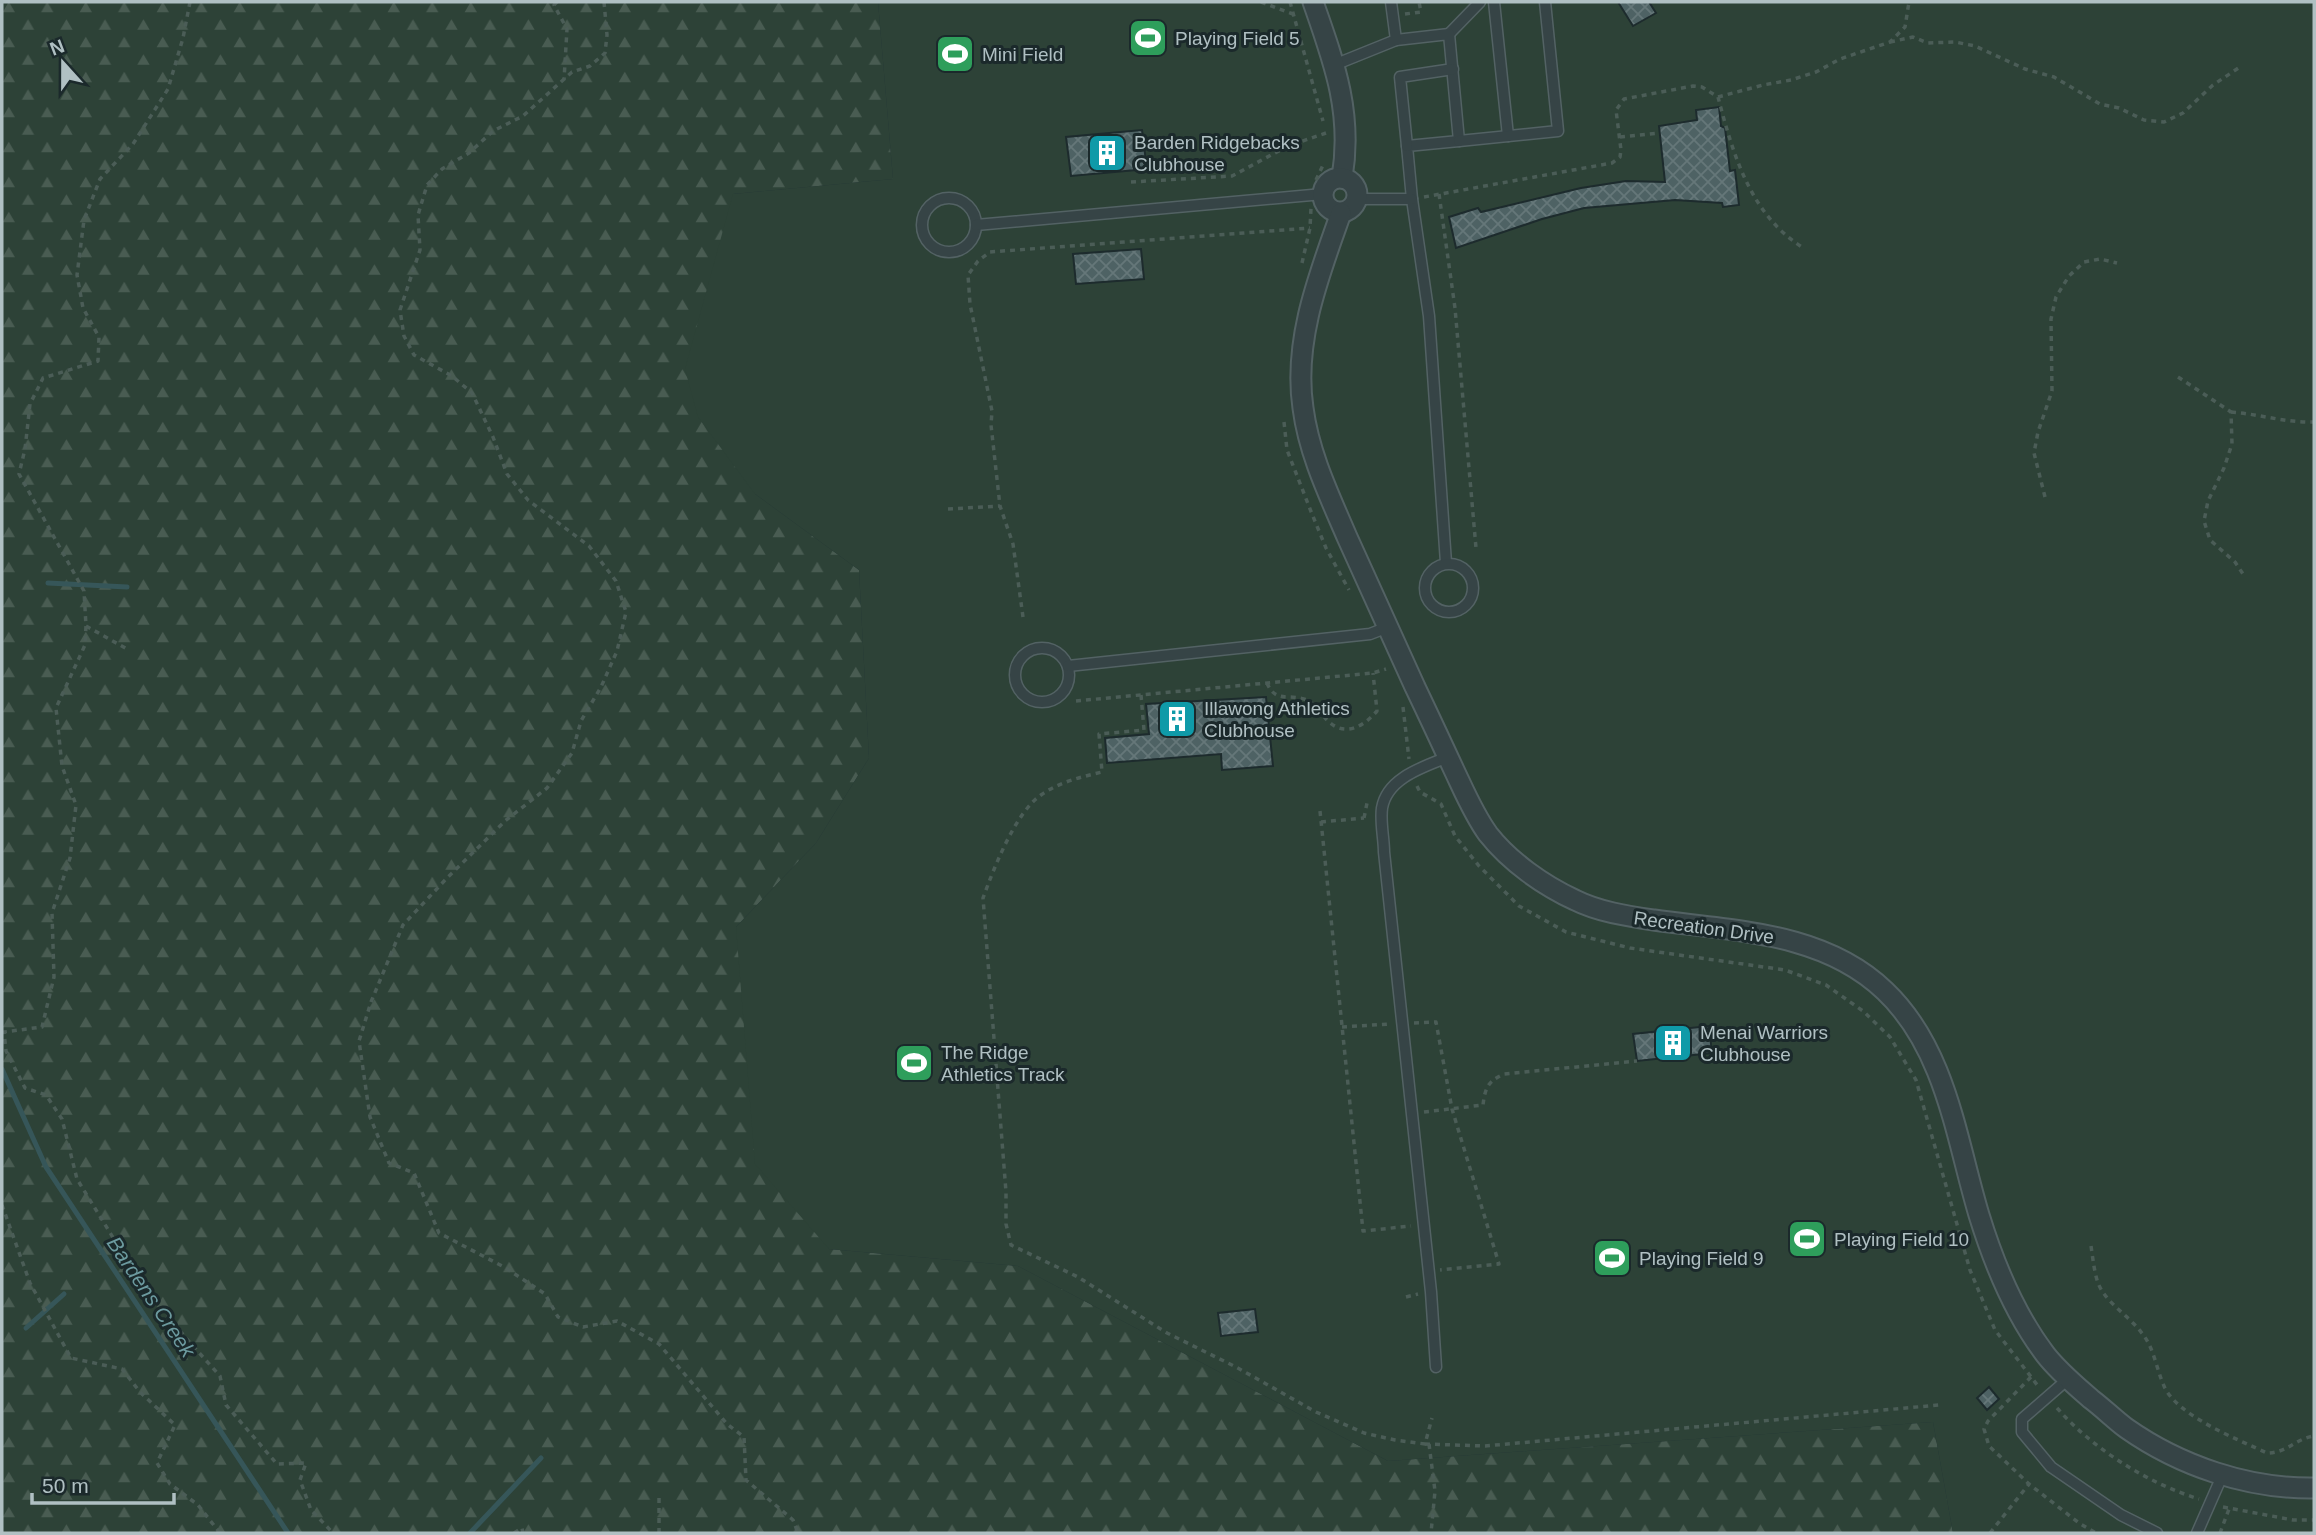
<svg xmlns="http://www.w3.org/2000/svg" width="2316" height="1535" viewBox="0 0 2316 1535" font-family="Helvetica,sans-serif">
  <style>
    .forest { fill: url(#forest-firs) }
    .park { fill: #2d4237 }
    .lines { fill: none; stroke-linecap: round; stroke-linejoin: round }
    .stream { stroke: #365659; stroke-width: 5 }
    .building { fill: url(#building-cross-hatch); stroke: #1d2b2d; stroke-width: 2 }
    .lane-casing { stroke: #536264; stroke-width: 13 }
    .street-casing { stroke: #536264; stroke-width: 23 }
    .path { stroke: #4b5d57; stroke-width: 3.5; stroke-dasharray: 5 5; stroke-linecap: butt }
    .lane { stroke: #364446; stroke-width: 10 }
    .street { stroke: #364446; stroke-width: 19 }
    .labels { text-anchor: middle; stroke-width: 6; stroke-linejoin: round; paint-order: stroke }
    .poi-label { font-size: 19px; fill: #b0c0c3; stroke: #1b292b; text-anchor: start }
    .street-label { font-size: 19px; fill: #b0c0c3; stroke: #1b292b }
    .water-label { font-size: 21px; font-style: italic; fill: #6c9a9f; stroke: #1b292b }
  </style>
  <defs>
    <pattern id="forest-firs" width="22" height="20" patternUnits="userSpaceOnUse" patternTransform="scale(1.75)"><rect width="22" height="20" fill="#2d4237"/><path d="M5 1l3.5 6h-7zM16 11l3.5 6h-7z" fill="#495c52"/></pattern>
    <pattern id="building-cross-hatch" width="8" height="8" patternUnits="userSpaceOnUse" patternTransform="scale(1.75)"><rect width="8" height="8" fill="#4e6264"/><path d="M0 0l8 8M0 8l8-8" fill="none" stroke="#657779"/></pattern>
  </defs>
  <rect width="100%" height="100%" fill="#223436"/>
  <!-- forest -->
  <polygon class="forest" points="2,2 878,2 893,179 733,194 755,494 859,570 869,758 816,843 736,927 829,1249 1018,1266 1388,1461 1933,1422 1953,1533 2,1533"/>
  <!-- park -->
  <polygon class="park" points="878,2 2314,2 2314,1533 1953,1533 1933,1422 1388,1461 1018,1266 829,1249 755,1164 736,927 816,843 869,758 859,570 755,494 698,417 685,369 733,194 893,179"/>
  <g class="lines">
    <!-- stream -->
    <g class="stream">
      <polyline points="48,583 127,587"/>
      <polyline points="2,1069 46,1167 288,1533"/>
      <polyline points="26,1328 64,1294"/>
      <polyline points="470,1533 541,1458"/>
    </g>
  </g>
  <!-- building -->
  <g class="building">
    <polygon points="1618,2 1649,2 1656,13 1633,26"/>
    <polygon points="1719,107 1721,126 1725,128 1730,171 1735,170 1739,205 1723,207 1722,203 1675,200 1584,208 1542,219 1456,248 1449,217 1478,208 1481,212 1581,188 1626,181 1665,182 1659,126 1697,120 1696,110"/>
    <polygon points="1142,130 1147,169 1071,176 1066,137"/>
    <polygon points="1141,249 1144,279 1076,284 1073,254"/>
    <polygon points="1266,697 1273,766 1222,770 1221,754 1107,763 1105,738 1149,734 1146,704"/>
    <polygon points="1709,1026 1712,1053 1637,1061 1633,1034"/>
    <polygon points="1255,1309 1258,1332 1221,1336 1218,1313"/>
    <polygon points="1989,1387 1999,1399 1987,1410 1977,1398"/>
  </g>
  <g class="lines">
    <defs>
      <g id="lane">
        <polyline points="1494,2 1508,136"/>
        <polyline points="1449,34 1480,2"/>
        <polyline points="1396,40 1449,34 1459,141 1407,146 1412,199 1429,316 1446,563"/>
        <polyline points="1334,65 1396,40 1391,2"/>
        <polyline points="1459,141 1558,131 1545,2"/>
        <polyline points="1407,146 1400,77 1453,69"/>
        <circle cx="949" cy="225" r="27"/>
        <polyline points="1358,199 1412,199"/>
        <polyline points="976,225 1323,194"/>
        <circle cx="1449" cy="588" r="24"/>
        <circle cx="1042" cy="675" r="27"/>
        <polyline points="1068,666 1370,634 1388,627"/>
        <path d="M1436,1367L1431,1292L1384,852C1384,839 1380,822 1382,808C1387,778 1423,767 1448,757"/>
        <polyline points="2068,1379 2022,1419 2022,1432 2051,1467 2121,1515 2157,1533"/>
        <polyline points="2197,1533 2222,1476"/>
      </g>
      <g id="street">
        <path d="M1313,2C1334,62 1353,113 1342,178"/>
        <circle cx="1340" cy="195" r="17"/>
        <path d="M1341,213C1319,275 1293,341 1303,408C1309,454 1329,495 1347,537C1370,587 1392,637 1415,687C1428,714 1441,742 1454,770C1464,791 1474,815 1488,834C1510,862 1543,885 1575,900C1599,912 1627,916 1654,920C1734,931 1824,932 1885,991C1946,1049 1956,1138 1979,1215C1994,1264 2014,1313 2045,1354C2058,1371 2075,1385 2091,1399C2103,1408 2114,1419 2126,1428C2180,1466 2248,1489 2314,1488"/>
      </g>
    </defs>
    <!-- lane casing -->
    <use href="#lane" class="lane-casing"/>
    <!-- street casing -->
    <use href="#street" class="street-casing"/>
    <!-- path -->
    <g class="path">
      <polyline points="190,2 183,38 168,89 133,144 100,179 84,220 77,275 83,308 99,337 98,361 43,378 30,404 25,449 19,474 84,591 86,626 85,645 56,708 62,766 76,805 70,858 52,913 54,977 42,1027 4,1032 6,1051 25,1088 46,1095 62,1119 77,1179 136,1275 185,1337 220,1376 226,1405 277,1464 306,1463 300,1480 311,1510 333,1533"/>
      <polyline points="557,2 554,5 567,29 564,80"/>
      <polyline points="604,2 607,35 605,53 590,66 572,72 523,116 493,131 469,153 442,169 427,185 418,215 420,250 400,310 404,336 414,355 452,376 472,393 493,437 507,474 528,500 589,546 616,581 626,612 617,651 601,687 581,721 572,753 547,788 505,821 447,878 403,925 371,1002 359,1041 370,1117 389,1163 414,1173 439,1233 504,1267 545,1294 558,1317 583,1327 617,1321 659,1344 727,1424 744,1437 746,1480 793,1520 798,1533"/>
      <polyline points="1261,2 1293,14"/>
      <polyline points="1290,2 1323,121"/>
      <polyline points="1405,14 1421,12 1419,2"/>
      <polyline points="1890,42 1913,37 1928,43 1955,42 1975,46 2025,69 2054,77 2100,104 2119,108 2144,120 2164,122 2183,113 2213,85 2240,67"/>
      <polyline points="1718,97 1763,85 1791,80 1816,72 1840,59 1890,42 1905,27 1909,2"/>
      <polyline points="1620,137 1659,133"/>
      <polyline points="1316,180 1323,165"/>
      <polyline points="1131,182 1232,176 1288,146 1326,133"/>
      <polyline points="1439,194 1455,308 1476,548"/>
      <path d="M1424,197L1612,163L1620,157L1621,150L1616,110L1624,99L1693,86L1702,87L1718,97C1733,154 1750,214 1802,247"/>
      <polyline points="1302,263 1310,228 1311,208"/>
      <polyline points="2178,377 2231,412 2232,444 2224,468 2208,501 2204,521 2210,540 2235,562 2243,574"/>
      <path d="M2231,412C2259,414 2286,423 2314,422"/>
      <polyline points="1284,422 1287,450 1312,514 1326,548 1349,590"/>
      <polyline points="2045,497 2034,453 2038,432 2052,391 2051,319 2056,297 2069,276 2084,262 2100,259 2117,263"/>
      <polyline points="948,509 1000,506"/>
      <polyline points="1023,617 1013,544 1000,506 991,425 992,411 970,304 968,275 978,261 990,252 1310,228"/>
      <polyline points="86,626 127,649"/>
      <path d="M1267,683C1275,703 1289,694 1304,699C1317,703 1320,714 1329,722C1346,737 1364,726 1377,711L1373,673"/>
      <path d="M1141,695L1144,730L1099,734L1102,772C1081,777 1059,782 1041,795C1015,813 994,868 983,898L1006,1192V1224L1011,1245L1078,1277L1167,1333L1236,1367L1316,1412L1364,1433L1395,1440L1425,1444L1432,1418"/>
      <polyline points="1076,701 1373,673 1386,669"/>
      <polyline points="1403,707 1409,759"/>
      <polyline points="1417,786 1420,792 1441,804 1455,836 1479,866 1519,906 1566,932 1630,948 1785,970 1826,985 1863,1011 1890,1037 1916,1080 1970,1270 1995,1330 2038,1386"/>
      <polyline points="1320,811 1363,1231 1411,1226"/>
      <polyline points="1364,818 1367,803"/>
      <polyline points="1321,822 1364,818"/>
      <polyline points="1414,1023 1436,1022 1452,1109 1499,1264 1440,1270"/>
      <polyline points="1342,1027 1389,1024"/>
      <path d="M1424,1112L1483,1105C1485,1088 1488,1081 1504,1074L1637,1061"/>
      <polyline points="2,1205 30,1283 71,1358 122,1369 140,1392 175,1425 157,1463 170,1484 198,1505 220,1533"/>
      <path d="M2091,1246C2093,1259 2094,1271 2098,1283C2106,1303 2128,1315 2141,1332C2154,1347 2156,1368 2164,1386C2177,1416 2237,1439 2267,1453C2287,1453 2295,1439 2314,1436"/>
      <polyline points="1406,1297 1418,1294"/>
      <polyline points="2031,1377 1988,1421 1984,1429 1989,1446 2029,1484 2079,1523 2096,1533"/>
      <path d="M2057,1408C2093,1449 2147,1483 2199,1499"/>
      <polyline points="1425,1444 1485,1446 1939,1405"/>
      <polyline points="1429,1444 1435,1491 1431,1533"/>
      <polyline points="2223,1507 2293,1520 2314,1520"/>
      <polyline points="514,1533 522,1528 523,1533"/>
      <polyline points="659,1533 659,1493"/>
      <polyline points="1990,1533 2029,1484"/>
      <polyline points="2220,1533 2229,1509"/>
    </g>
    <!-- lane -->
    <use href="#lane" class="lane"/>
    <!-- street -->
    <use href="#street" class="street"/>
  </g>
  <!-- icons -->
  <defs>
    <symbol id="stadium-square" viewBox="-11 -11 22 22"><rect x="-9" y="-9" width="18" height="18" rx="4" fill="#2e9e5b" stroke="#1b292b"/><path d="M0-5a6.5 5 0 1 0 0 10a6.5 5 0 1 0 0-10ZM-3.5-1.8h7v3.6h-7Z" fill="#fff"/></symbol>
    <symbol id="building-square" viewBox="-11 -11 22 22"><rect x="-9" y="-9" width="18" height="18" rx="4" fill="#0f9aa8" stroke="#1b292b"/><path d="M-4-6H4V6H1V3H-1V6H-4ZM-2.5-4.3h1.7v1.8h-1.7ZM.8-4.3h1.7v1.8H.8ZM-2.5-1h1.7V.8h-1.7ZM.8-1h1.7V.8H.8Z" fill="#fff"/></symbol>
  </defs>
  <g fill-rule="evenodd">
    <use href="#stadium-square" x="1126" y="16" width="44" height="44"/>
    <use href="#stadium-square" x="933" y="32" width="44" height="44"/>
    <use href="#building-square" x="1085" y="131" width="44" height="44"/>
    <use href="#building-square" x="1155" y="697" width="44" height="44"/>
    <use href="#building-square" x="1651" y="1021" width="44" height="44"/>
    <use href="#stadium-square" x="892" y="1041" width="44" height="44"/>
    <use href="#stadium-square" x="1785" y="1217" width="44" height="44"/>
    <use href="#stadium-square" x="1590" y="1236" width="44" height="44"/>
  </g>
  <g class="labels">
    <!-- poi labels -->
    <g class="poi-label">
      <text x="1175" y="45">Playing Field 5</text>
      <text x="982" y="61">Mini Field</text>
      <text x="1134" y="149">Barden Ridgebacks<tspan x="1134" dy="22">Clubhouse</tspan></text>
      <text x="1204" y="715">Illawong Athletics<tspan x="1204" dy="22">Clubhouse</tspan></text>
      <text x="1700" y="1039">Menai Warriors<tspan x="1700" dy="22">Clubhouse</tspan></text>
      <text x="941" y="1059">The Ridge<tspan x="941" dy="22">Athletics Track</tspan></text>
      <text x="1834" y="1246">Playing Field 10</text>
      <text x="1639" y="1265">Playing Field 9</text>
    </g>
    <!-- street labels -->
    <g class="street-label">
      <text transform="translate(1704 927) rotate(8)" y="7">Recreation Drive</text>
    </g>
    <!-- water labels -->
    <g class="water-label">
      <text transform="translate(151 1297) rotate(56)" y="7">Bardens Creek</text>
    </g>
  </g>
  <!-- border -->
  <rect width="2316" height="1535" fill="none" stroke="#b0c0c3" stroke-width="7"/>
  <!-- north arrow -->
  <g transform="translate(63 63) rotate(339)" stroke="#1b292b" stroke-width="5" paint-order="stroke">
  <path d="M0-5L12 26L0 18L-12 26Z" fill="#b0c0c3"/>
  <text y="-10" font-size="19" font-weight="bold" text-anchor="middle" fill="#b0c0c3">N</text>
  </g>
  <!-- scale -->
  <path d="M32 1493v10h142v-10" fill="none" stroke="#b0c0c3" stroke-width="3.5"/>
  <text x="42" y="1493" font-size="21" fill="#b0c0c3" stroke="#1b292b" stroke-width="5" paint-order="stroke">50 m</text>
</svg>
